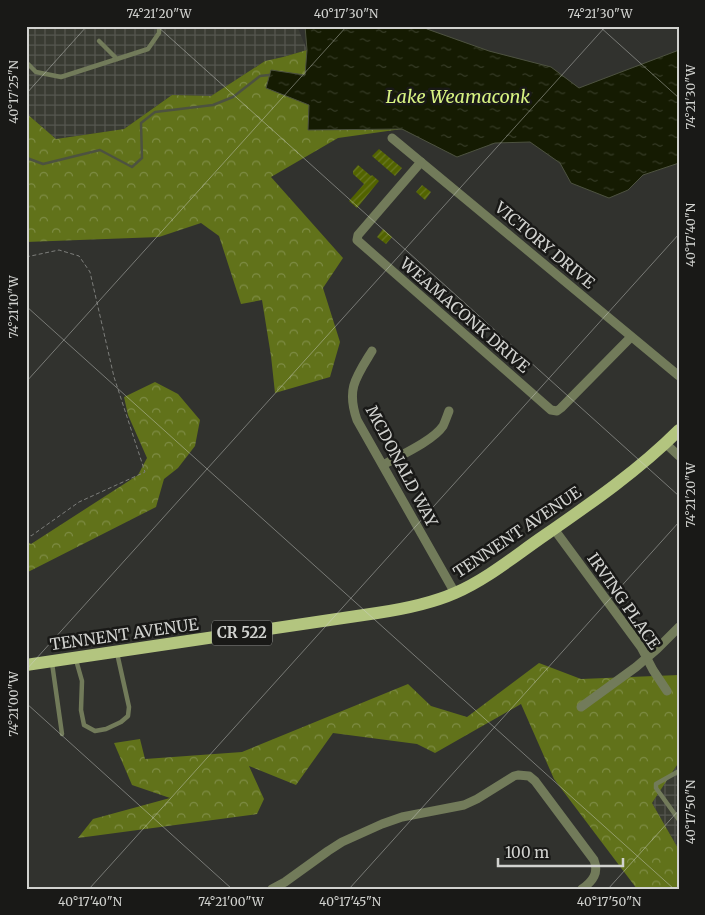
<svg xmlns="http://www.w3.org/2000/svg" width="705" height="915" viewBox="0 0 705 915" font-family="Merriweather,serif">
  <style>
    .industrial { fill: url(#industrial-grid) }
    .forest { fill: url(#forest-crowns) }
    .water { fill: url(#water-ripples); stroke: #4d5240 }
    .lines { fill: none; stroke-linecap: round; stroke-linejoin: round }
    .stream { stroke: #4d5240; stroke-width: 2.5 }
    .building { fill: url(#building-hatch) }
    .path { stroke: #7d7e7b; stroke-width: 1; stroke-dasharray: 4 2.5; stroke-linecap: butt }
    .service { stroke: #727b5a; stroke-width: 4.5 }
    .minor { stroke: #727b5a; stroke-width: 9 }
    .primary { stroke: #b3c57f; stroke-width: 12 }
    .ticks { fill: none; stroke: #d1d2cf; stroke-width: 1; stroke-opacity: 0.45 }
    .labels { text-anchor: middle; stroke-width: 5; stroke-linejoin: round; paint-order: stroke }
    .shield { fill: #191917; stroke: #9a9a98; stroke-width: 1 }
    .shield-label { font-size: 15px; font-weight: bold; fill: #d1d2cf }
    .street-label { font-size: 16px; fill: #d1d2cf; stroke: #191917 }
    .water-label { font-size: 18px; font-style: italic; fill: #d8f382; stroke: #191917 }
    .neatline { fill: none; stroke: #d1d2cf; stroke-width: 2 }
    .ticks-label { font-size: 12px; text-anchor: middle; fill: #d1d2cf }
  </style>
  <defs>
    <pattern id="industrial-grid" width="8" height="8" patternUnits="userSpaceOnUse" patternTransform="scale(1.25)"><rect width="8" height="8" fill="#393b32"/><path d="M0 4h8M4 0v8" fill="none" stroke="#55564f"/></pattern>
    <pattern id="forest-crowns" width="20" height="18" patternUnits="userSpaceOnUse" patternTransform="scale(1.25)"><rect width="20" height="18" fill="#61721a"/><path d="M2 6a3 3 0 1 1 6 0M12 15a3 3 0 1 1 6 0" fill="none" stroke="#7e8c45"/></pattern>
    <pattern id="water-ripples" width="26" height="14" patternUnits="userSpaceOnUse" patternTransform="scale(1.25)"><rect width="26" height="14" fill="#151b02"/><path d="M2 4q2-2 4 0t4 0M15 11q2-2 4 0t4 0" fill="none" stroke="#363b26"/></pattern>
    <pattern id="building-hatch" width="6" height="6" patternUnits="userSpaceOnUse" patternTransform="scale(1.25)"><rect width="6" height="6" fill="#526300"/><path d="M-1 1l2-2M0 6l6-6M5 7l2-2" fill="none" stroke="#6a7824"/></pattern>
  </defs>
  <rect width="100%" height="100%" fill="#31322e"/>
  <!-- industrial -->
  <g class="industrial">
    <polygon points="26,26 297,26 307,50 283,57 265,61 211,96 172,95 124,129 56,139 26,113"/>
    <polygon points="679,762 679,850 652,803"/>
  </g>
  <!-- forest -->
  <g class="forest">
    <polygon points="307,50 306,75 309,105 308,130 402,129 338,138 271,177 343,258 323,288 340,342 330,377 275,393 271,356 262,300 241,304 219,236 201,223 159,237 26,242 26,113 56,139 124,129 172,95 211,96 265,61 283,57"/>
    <polygon points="155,382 178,394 200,420 195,446 178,468 164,479 156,507 26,573 26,541 31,544 138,475 147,458 128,415 124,397"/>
    <polygon points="539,663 581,679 679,675 679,762 652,803 679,850 679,889 637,889 554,779 521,704 435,753 417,744 333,733 296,785 249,766 264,799 257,814 78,838 93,819 170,798 132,785 114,743 140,739 145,759 242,752 408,684 431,706 467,717"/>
  </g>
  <!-- water -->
  <polygon class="water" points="305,26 423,26 427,29 489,51 551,67 579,88 679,50 679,163 643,175 628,190 609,198 571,183 560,163 530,142 495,143 457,157 402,129 308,130 309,105 266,88 271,70 305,75 307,50"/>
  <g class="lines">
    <!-- stream -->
    <polyline class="stream" points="26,160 27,158 43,164 100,150 132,167 142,158 141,123 155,112 213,105 233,97 260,76 269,75"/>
  </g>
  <!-- building -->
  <g class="building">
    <polygon points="379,149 402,168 395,176 372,156"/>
    <polygon points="358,165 371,176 372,175 379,181 357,208 349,201 364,184 353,174 353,171"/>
    <polygon points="422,185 431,192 425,200 416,192"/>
    <polygon points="383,229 392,237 386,244 377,237"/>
  </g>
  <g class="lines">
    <!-- path -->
    <polyline class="path" points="26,257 59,250 79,256 90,272 114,377 145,472 79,502 31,536 26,531"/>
    <!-- service -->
    <g class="service">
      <polyline points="99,41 117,59 148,49 159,33 159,26"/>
      <polyline points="26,62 36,72 61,77 117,59"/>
      <polyline points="76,660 82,681 81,710 84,725 95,731 106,729 121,722 128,716 129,707 117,653"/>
      <polyline points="52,663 62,734"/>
      <polyline points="679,771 656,784 656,788 679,820"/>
    </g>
    <!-- minor -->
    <g class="minor">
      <polyline points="392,138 679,376"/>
      <polyline points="421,162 358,235 357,240 551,410 557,411 561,408 631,337"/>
      <path d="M372,351C356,377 346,389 357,420L455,593"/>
      <polyline points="665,443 679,456"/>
      <path d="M383,465C399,456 433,441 443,426C445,422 447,416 449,411"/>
      <polyline points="554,529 641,647 653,670 667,691"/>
      <polyline points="581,707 636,667 657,649 679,627"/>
      <path d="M272,889L285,882L328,851L342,842L382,824L402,817L464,805L477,799L514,776L518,775L529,776L535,781L594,860C599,873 593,881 582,889"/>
    </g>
    <!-- primary -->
    <path class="primary" d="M26,665L377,613C404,609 430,604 455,593C485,580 511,559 538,540C587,506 637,472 679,430"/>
  </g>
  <!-- ticks -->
  <path class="ticks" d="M157,26L679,496M599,26L679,98M26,94L87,26M26,306L674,889M26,382L347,26M26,670L606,26M26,703L232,889M89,889L679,234M349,889L679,522M608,889L679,810"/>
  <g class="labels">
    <!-- shield labels -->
    <rect class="shield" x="212" y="620.5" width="60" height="25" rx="4"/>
    <g class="shield-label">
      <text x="242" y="638">CR 522</text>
    </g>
    <!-- street labels -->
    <g class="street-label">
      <text transform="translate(545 245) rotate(40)" y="6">VICTORY DRIVE</text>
      <text transform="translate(465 315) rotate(41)" y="6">WEAMACONK DRIVE</text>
      <text transform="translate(402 466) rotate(62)" y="6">MCDONALD WAY</text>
      <text transform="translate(517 532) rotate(-34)" y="6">TENNENT AVENUE</text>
      <text transform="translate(624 601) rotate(55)" y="6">IRVING PLACE</text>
      <text transform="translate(124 634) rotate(-8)" y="6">TENNENT AVENUE</text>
    </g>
    <!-- water labels -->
    <g class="water-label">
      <text x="458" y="103">Lake Weamaconk</text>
    </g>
  </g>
  <!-- border -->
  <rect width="705" height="915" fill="none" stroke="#191917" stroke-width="55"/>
  <!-- scale -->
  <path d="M498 858v8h125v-8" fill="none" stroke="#d1d2cf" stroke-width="2.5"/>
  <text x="505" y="858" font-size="15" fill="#d1d2cf" stroke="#191917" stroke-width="4" paint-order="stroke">100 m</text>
  <rect x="28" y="28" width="650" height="860" class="neatline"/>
  <g class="ticks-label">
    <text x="159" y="18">74°21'20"W</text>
    <text x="346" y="18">40°17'30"N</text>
    <text x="600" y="18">74°21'30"W</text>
    <text transform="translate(14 92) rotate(-90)" y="4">40°17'25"N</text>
    <text transform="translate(691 97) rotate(-90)" y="4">74°21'30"W</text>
    <text transform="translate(691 235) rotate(-90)" y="4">40°17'40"N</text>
    <text transform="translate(14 307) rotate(-90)" y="4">74°21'10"W</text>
    <text transform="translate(691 495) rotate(-90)" y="4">74°21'20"W</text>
    <text transform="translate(14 704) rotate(-90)" y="4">74°21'00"W</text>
    <text transform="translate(691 812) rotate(-90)" y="4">40°17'50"N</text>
    <text x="90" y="906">40°17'40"N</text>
    <text x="231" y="906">74°21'00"W</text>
    <text x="350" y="906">40°17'45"N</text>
    <text x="609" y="906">40°17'50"N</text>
  </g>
</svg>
